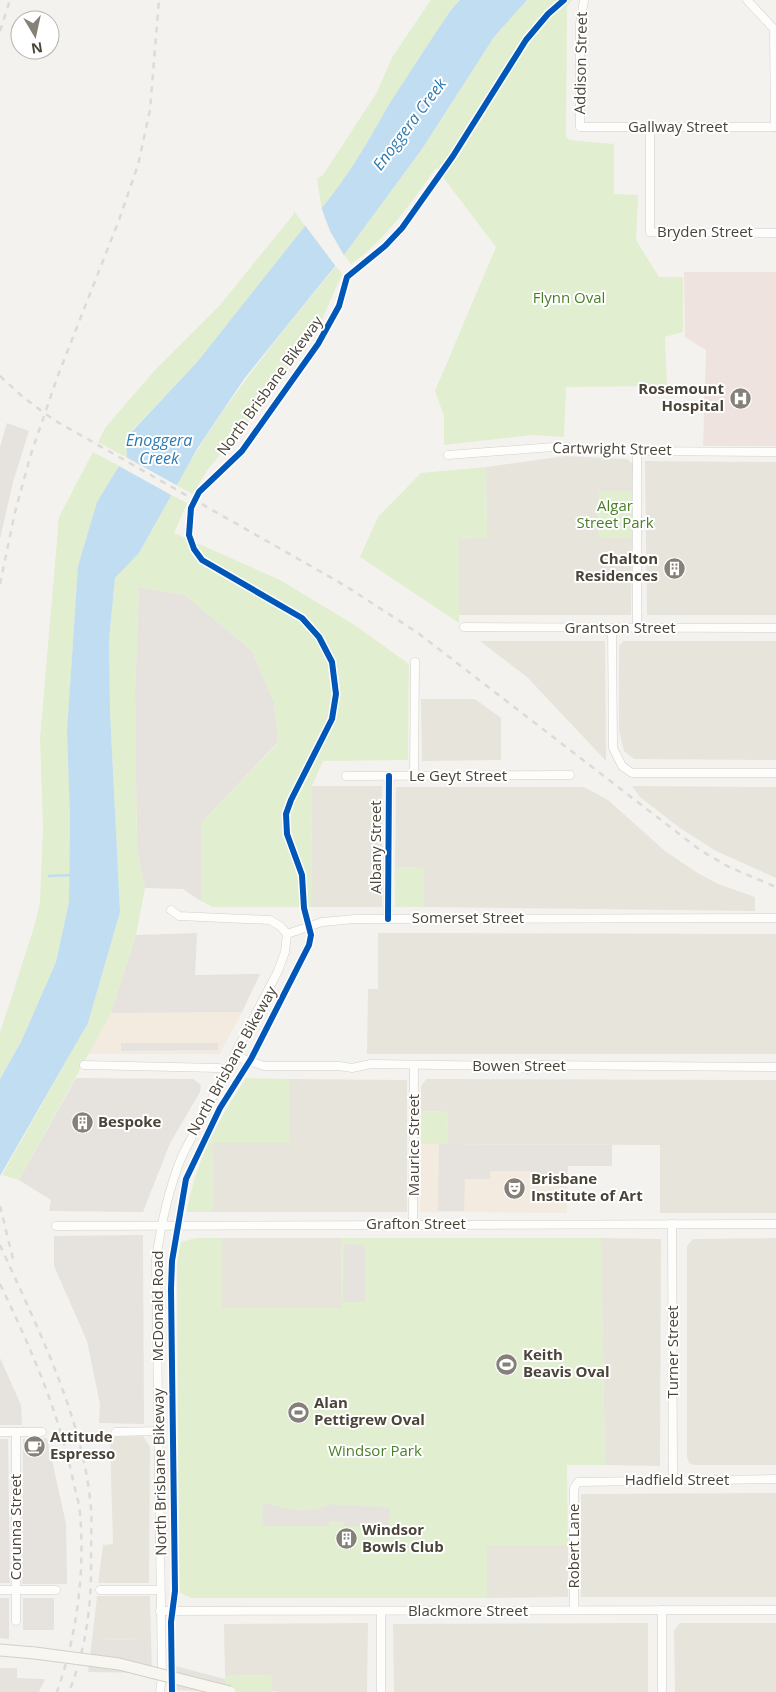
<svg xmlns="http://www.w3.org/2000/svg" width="776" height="1692" viewBox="0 0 776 1692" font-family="'Open Sans',sans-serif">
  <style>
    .residential { fill: #e7e4dc }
    .commercial { fill: #f3ebdf }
    .industrial { fill: #e6e2de }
    .medical { fill: #eee3df }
    .green { fill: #e1eecf }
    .parking { fill: #e6e3df }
    .water { fill: #c0ddf1 }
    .pier { fill: #f4f2ee }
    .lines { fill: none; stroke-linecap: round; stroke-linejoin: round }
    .stream { stroke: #c0ddf1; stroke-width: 2.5 }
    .street-casing { stroke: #d2d0cb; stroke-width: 9 }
    .secondary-casing { stroke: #d3cfc5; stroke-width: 13 }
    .street { stroke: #fdfdfc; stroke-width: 8 }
    .secondary { stroke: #f7f6f1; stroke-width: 11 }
    .rail { stroke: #dbdbda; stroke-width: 2.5; stroke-dasharray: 6 6; stroke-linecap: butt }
    .secondary-bridge-casing { stroke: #d3cfc5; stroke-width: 13; stroke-linecap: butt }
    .secondary-bridge { stroke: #f7f6f1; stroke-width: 11 }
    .cycleway-casing { stroke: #fff; stroke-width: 9 }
    .cycleway { stroke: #0057b8; stroke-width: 6 }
    .labels { text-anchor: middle; stroke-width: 4; stroke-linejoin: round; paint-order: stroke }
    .street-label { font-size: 15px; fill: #4b4439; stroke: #fff }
    .park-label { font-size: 15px; fill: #4a7f2a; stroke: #fff }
    .poi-label { font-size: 15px; font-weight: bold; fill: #4b4439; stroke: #fff; text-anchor: start }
    .water-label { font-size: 16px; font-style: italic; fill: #2e7ab2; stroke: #fff }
  </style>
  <rect width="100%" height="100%" fill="#f4f2ee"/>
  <!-- residential -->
  <g class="residential">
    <polygon points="565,456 627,459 633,464 632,491 599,491 598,537 632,538 631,615 459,615 459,539 487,537 486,467"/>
    <polygon points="645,461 776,462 776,615 647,615"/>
    <polygon points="480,641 605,641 606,761 527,677"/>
    <polygon points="623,641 776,641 776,760 634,759 624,751 619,730 619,646"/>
    <polygon points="421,699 475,699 501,718 501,760 422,761"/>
    <polygon points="312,786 382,786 382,907 311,907"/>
    <polygon points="632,786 776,787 776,878 716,851 680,828 640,797"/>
    <polygon points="396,787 584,787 608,800 665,851 696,872 718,884 755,897 755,911 424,907 424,868 395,867"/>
    <polygon points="378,933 776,934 776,1054 367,1054 368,989 378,989"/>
    <polygon points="289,1079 407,1080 407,1212 213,1212 212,1143 289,1143"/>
    <polygon points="426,1079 776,1080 776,1213 660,1213 660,1145 447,1144 448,1112 421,1111 421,1087"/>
    <polygon points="222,1238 341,1238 342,1308 221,1308"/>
    <polygon points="601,1238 661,1239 660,1466 605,1465"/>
    <polygon points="776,1238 776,1465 694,1465 689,1463 687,1457 687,1246 693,1239"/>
    <polygon points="143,1436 150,1447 149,1583 98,1583 103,1545 113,1544 110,1437"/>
    <polygon points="776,1493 776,1597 581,1597 581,1494"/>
    <polygon points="487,1545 568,1545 568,1597 487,1598"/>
    <polygon points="97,1596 150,1596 151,1639 92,1640"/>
    <polygon points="368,1623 367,1692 277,1692 272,1691 272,1675 225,1676 224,1624"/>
    <polygon points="648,1623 648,1692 394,1692 393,1624"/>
    <polygon points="682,1623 776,1623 776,1692 675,1692 674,1631 679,1624"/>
  </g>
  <!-- commercial -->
  <g class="commercial">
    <polygon points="242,1012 220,1054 87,1054 111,1013"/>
    <polygon points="421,1144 568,1145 567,1213 420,1212"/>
  </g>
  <!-- industrial -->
  <g class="industrial">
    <polygon points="139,587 185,595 252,651 274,702 278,742 201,823 201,901 183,889 145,888 137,850 135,693"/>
    <polygon points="197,933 195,975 260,974 242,1012 111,1013 136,935"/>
    <polygon points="76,1078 193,1079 201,1085 200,1092 170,1143 143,1212 49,1211 51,1200 19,1180"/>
    <polygon points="143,1235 144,1424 99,1423 100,1404 87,1341 54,1266 54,1236"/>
    <polygon points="0,1358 21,1405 22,1425 0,1425"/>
    <polygon points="47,1438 66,1524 67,1584 22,1584 23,1439"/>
    <polygon points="0,1439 8,1439 10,1583 0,1583"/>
    <polygon points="0,1598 9,1598 9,1639 0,1638"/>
    <rect x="23" y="1598" width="31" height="32"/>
  </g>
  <!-- medical -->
  <polygon class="medical" points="684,272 776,272 776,446 703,446 706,350 685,337"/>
  <!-- green -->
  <g class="green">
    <polygon points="431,0 460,0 451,10 405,80 346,177 322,210 317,179 323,175 376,94 393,56"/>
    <path d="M527,0H572L567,6L566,136L569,140L614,144V194L638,195L636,240L659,277H683V332L665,337L667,386L566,387L564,437L531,435L444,445V416L435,391L496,247L436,168C412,201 385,241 351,264L344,255L422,149L494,37Z"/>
    <polygon points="294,211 305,226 198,361 126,437 127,458 98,442 105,428 155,370 220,305 293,215"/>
    <path d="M336,266L342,274L322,320L308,334L297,348L282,381L208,469L193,494L176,485C222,405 278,337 336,266Z"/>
    <polygon points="93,452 119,466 97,502 78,566 67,731 70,817 69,902 56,962 21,1042 0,1079 0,1033 35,924 40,902 43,827 40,738 59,517"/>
    <polygon points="486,467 487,538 459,539 459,623 360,557 378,517 421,473"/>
    <polygon points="599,491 632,491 632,538 598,537"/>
    <polygon points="171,495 187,503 174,533 280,580 353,624 409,664 408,760 323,761 312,786 311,907 213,907 201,901 201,823 278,743 274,702 252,651 185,595 139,587 135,693 137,850 145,888 136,935 111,1013 19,1180 2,1175 88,1023 120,912 110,711 109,640 115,578 139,553"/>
    <polygon points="395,867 424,868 424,907 395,907"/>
    <path d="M246,1078L289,1079V1143H212L213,1212H187C195,1162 218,1120 246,1078Z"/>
    <polygon points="421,1111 448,1112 447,1144 421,1144"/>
    <polygon points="196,1238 222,1238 222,1308 342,1308 341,1238 601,1238 605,1465 567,1465 568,1545 487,1545 487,1598 191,1598 179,1592 177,1263 181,1242"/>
    <polygon points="272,1675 272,1692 225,1692 225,1676"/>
  </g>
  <!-- parking -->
  <g class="parking">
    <polygon points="7,423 29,431 13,482 0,539 0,447"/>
    <polygon points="121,1043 218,1043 218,1050 121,1051"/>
    <polygon points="439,1144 612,1145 612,1166 568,1166 567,1179 531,1179 531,1171 490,1171 490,1179 465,1179 464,1211 438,1211"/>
    <polygon points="344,1244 365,1245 365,1302 343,1302"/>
    <polygon points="263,1503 299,1511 316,1509 337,1503 338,1505 387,1507 390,1509 388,1527 344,1526 344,1521 329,1521 329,1526 262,1526"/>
    <polygon points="151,1639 152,1673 88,1672 92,1640"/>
    <polygon points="175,1666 225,1679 225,1692 175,1690"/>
    <polygon points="0,1668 17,1668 17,1678 45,1679 39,1692 0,1692"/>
  </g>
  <!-- water -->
  <path class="water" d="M460,0H527L494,37L422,149L344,255L244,379L197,449L139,553L115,578L109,640L110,711L120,912L88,1023L0,1176V1079L21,1042L56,962L69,902L70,817L67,731L78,566L97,502L119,466L127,458L126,438L198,361L305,226C341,191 365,146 390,103C410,72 430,41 451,10Z"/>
  <!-- pier -->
  <g class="pier">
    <polygon points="321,207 330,231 345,257 337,268 304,224"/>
    <polygon points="124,456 178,486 173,496 117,465"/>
  </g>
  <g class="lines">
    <!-- stream -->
    <polyline class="stream" points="49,876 72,875"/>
    <defs>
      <g id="street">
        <polyline points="584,0 580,24 580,127 776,127"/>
        <polyline points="747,0 774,29 775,127"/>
        <polyline points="650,127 650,232 776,233"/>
        <polyline points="637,451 637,628"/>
        <polyline points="448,455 553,447 637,451 776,452"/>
        <polyline points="464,627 776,628"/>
        <polyline points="612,628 613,748 622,766 632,773 776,773"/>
        <polyline points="346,776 570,775"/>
        <polyline points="414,776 415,662"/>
        <polyline points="171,910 179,916 270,920 280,926 287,934"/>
        <polyline points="388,919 389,776"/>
        <polyline points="287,934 322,922 355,919 776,918"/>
        <polyline points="235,1056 264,1066 339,1066 352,1068 371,1064 515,1066 527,1069 541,1065 776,1067"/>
        <polyline points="84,1065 219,1068 227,1071"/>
        <polyline points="672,1224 673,1479"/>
        <polyline points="413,1225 414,1066"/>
        <polyline points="56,1226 776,1224"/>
        <polyline points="0,1432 42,1432"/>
        <polyline points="116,1432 159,1431"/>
        <polyline points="0,1590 56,1590"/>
        <polyline points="100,1590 160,1590"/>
        <polyline points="574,1610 574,1488 578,1482 776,1479"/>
        <polyline points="662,1610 662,1692"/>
        <polyline points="160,1611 776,1610"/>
        <polyline points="16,1621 16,1432"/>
        <path d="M160,1692L162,1677L156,1260C161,1224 168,1190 182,1156L278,971L285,952L287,934"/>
        <polyline points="381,1692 381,1611"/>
      </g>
      <polyline id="secondary" points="0,1650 35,1653"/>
    </defs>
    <!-- street casing -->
    <use href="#street" class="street-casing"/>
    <!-- secondary casing -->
    <use href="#secondary" class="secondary-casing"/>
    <!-- street -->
    <use href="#street" class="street"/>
    <!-- secondary -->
    <use href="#secondary" class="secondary"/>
    <!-- rail -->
    <g class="rail">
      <polyline points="0,31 10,0"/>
      <polyline points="0,376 24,398 54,420 344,585 418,633 700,850 729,867 776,887"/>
      <polyline points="0,584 15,512 31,454 57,378 119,220 138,165 150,110 159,0"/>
      <polyline points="0,1206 14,1263"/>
      <path d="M0,1245C37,1327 84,1419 91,1509C92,1525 91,1542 91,1558C92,1604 86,1649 69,1692"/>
      <path d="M0,1284C30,1346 57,1408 72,1475C74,1488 79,1500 80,1513C85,1573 77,1635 57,1692"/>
    </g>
    <defs>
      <polyline id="secondary-bridge" points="35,1653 119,1664 230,1692"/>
    </defs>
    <!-- secondary-bridge casing -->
    <use href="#secondary-bridge" class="secondary-bridge-casing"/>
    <!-- secondary-bridge -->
    <use href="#secondary-bridge" class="secondary-bridge"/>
    <defs>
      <g id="cycleway">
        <polyline points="388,919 389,776"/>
        <polyline points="172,1692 171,1622 175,1591 171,1289 172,1261 186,1179 220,1108 251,1059 309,945 311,935 304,908 302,875 287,834 286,814 291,800 332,719 336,694 332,662 319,637 302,618 202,560 194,549 189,535 191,508 199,492 242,451 318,344 339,306 347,277 385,246 402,228 453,156 526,40 548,14 564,0"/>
      </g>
    </defs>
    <!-- cycleway casing -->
    <use href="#cycleway" class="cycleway-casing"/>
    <!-- cycleway -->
    <use href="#cycleway" class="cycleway"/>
  </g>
  <!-- icons -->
  <defs>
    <symbol id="hospital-disc" viewBox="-11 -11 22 22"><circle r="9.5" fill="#868178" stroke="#fff"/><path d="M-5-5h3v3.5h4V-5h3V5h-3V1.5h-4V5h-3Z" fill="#fff"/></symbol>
    <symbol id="building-disc" viewBox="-11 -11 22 22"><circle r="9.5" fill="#868178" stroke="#fff"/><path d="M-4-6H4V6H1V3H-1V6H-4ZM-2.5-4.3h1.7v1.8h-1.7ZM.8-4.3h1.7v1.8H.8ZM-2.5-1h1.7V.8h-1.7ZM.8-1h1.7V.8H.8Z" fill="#fff"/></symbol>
    <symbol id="theatre-disc" viewBox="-11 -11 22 22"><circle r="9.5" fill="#868178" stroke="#fff"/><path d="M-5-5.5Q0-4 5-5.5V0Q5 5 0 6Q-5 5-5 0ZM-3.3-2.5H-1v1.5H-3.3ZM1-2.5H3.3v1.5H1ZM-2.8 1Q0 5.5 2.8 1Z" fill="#fff"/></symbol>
    <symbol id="stadium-disc" viewBox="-11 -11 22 22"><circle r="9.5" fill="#868178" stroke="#fff"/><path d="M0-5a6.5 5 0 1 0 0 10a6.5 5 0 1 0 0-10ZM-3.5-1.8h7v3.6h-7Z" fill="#fff"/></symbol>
    <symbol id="cafe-disc" viewBox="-11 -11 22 22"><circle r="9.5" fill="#868178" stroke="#fff"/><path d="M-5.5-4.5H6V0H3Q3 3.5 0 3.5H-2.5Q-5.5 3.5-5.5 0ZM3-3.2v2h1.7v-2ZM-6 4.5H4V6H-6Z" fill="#fff"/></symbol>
  </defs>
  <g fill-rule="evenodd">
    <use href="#hospital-disc" x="728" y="386" width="25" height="25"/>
    <use href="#building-disc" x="662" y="556" width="25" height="25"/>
    <use href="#building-disc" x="70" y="1110" width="25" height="25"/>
    <use href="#theatre-disc" x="502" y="1176" width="25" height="25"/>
    <use href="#stadium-disc" x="494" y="1352" width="25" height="25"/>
    <use href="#stadium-disc" x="286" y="1400" width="25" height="25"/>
    <use href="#cafe-disc" x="22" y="1434" width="25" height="25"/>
    <use href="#building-disc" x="334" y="1526" width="25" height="25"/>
  </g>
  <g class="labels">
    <!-- street labels -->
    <g class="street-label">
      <text transform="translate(581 63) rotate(-89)" y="5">Addison Street</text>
      <text x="678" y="132">Gallway Street</text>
      <text x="705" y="237">Bryden Street</text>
      <text transform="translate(270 386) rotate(-54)" y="5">North Brisbane Bikeway</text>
      <text transform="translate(612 449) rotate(1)" y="5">Cartwright Street</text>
      <text x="620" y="633">Grantson Street</text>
      <text x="458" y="781">Le Geyt Street</text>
      <text transform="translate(376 847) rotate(-90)" y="5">Albany Street</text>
      <text x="468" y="923">Somerset Street</text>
      <text transform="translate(232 1061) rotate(-61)" y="5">North Brisbane Bikeway</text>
      <text x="519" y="1071">Bowen Street</text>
      <text transform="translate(414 1145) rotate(-90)" y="5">Maurice Street</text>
      <text x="416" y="1229">Grafton Street</text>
      <text transform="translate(158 1306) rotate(-90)" y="5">McDonald Road</text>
      <text transform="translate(673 1352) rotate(-90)" y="5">Turner Street</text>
      <text transform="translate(160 1472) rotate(-91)" y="5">North Brisbane Bikeway</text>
      <text x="677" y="1485">Hadfield Street</text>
      <text transform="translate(16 1527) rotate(-90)" y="5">Corunna Street</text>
      <text transform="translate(574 1546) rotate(-90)" y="5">Robert Lane</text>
      <text x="468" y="1616">Blackmore Street</text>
    </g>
    <!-- park labels -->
    <g class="park-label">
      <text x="569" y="303">Flynn Oval</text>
      <text x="615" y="511">Algar<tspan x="615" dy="17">Street Park</tspan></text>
      <text x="375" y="1456">Windsor Park</text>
    </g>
    <!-- poi labels -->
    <g class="poi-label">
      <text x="724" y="394" text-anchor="end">Rosemount<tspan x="724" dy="17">Hospital</tspan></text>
      <text x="658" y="564" text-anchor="end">Chalton<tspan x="658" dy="17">Residences</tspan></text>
      <text x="98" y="1127">Bespoke</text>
      <text x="531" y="1184">Brisbane<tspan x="531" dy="17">Institute of Art</tspan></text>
      <text x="523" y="1360">Keith<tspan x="523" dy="17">Beavis Oval</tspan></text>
      <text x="314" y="1408">Alan<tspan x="314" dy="17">Pettigrew Oval</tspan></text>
      <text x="50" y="1442">Attitude<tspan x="50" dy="17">Espresso</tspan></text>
      <text x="362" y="1535">Windsor<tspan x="362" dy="17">Bowls Club</tspan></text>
    </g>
    <!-- water labels -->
    <g class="water-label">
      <text transform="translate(409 124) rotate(-53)" y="6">Enoggera Creek</text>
      <text x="159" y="446">Enoggera<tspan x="159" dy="18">Creek</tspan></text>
    </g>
  </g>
  <!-- north arrow -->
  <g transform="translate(35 35) rotate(171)"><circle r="24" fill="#ffffff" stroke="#b7b4b0"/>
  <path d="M0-4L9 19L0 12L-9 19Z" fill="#868178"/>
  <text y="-8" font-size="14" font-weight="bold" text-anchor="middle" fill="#4b4439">N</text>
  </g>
</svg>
